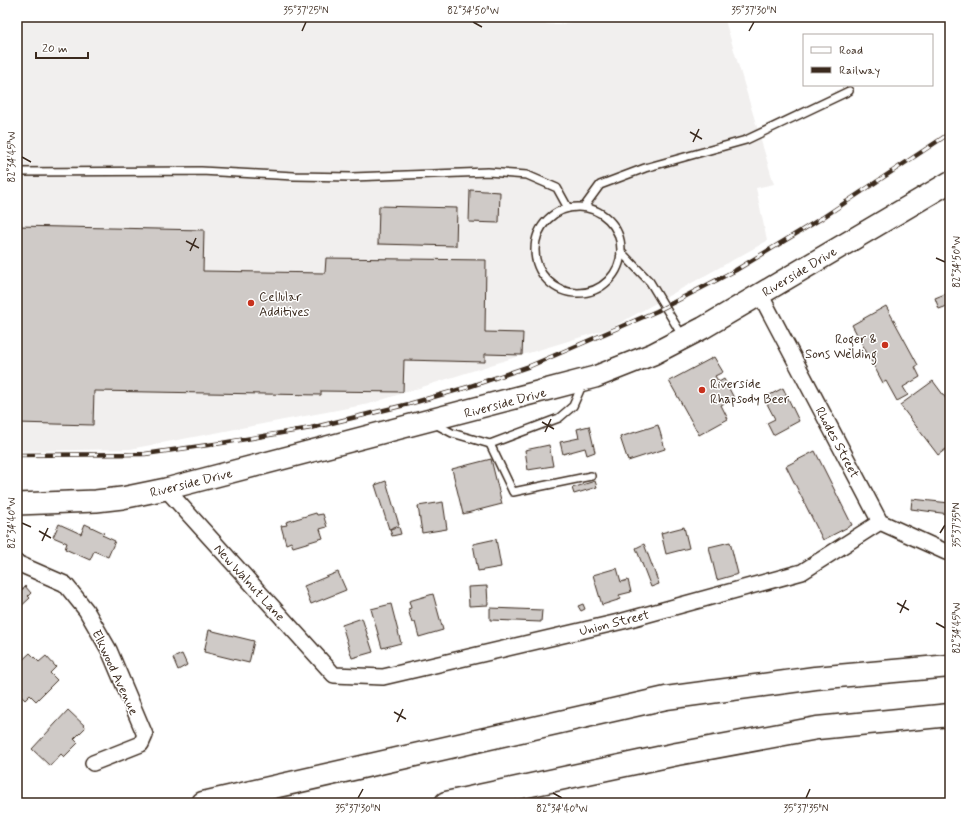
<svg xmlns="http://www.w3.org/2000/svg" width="967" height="820" viewBox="0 0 967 820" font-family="Mynerve,sans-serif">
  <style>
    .built { fill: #f1efee }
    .building { fill: #cfcac7; stroke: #3b2a1e }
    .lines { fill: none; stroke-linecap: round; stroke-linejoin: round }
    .lane-casing { stroke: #3b2a1e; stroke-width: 10 }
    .street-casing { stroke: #3b2a1e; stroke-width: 18 }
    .secondary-casing { stroke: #3b2a1e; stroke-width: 24 }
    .highway-casing { stroke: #3b2a1e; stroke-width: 25 }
    .lane { stroke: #fff; stroke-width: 7 }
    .street { stroke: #fff; stroke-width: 15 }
    .secondary { stroke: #fff; stroke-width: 21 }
    .highway { stroke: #fff; stroke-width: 22 }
    .rail-casing { stroke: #3b2a1e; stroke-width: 4.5 }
    .rail { stroke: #fff; stroke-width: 3; stroke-dasharray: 9; stroke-linecap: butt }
    .ticks { fill: none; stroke: #3b2a1e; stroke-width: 1.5 }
    .poi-dot { fill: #c8321e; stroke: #fff; stroke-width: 1.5 }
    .labels { text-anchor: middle; stroke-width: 3; stroke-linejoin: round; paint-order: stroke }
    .street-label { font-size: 13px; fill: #3b2a1e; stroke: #fff }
    .poi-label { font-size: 13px; fill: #3b2a1e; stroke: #fff; text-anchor: start }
    .neatline { fill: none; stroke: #3b2a1e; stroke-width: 1.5 }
    .ticks-label { font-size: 10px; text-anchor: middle; fill: #3b2a1e }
  </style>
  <rect width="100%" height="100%" fill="#fff"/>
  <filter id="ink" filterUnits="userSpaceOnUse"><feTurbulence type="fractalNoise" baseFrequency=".025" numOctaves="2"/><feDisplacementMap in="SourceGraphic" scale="8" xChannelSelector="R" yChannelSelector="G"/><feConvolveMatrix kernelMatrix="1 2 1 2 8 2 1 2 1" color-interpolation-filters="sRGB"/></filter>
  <g filter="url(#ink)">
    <!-- built -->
    <polygon class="built" points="17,17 411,17 484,19 559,25 588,17 724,17 774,184 756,188 767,241 611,328 522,355 369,404 130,449 17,451"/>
    <!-- building -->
    <g class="building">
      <polygon points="470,190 500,192 499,223 469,222"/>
      <polygon points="379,206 457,208 456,246 378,244"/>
      <polygon points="17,226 204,230 203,271 325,273 326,258 486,260 485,332 523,333 522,355 485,354 485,362 404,360 403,392 321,391 321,395 94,391 93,425 17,423"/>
      <polygon points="946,249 950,249 950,270"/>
      <polygon points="950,292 950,305 939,309 935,298"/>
      <polygon points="886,306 918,365 915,367 920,377 903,387 908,395 897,401 886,381 883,383 852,325"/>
      <polygon points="714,357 723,372 715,376 719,382 724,379 734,398 721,405 728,419 699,435 669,381"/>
      <polygon points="933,381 950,404 950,446 938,455 900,405"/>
      <polygon points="783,388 799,421 773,435 767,423 775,419 764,398"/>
      <polygon points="658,425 665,449 628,461 620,437"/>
      <polygon points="589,426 595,452 587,455 585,448 563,454 560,442 579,438 577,429"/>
      <polygon points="549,445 553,466 528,470 525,450"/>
      <polygon points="815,451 852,525 823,540 786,466"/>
      <polygon points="491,459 502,504 463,514 452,469"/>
      <polygon points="386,481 399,525 389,529 375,485"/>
      <polygon points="595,481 597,487 574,494 572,488"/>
      <polygon points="912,499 950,503 949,514 911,509"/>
      <polygon points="443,502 447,529 422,533 418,506"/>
      <polygon points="316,513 317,515 323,514 327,527 320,529 323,538 293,547 291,542 286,544 281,526 287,525 286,522"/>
      <polygon points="59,524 81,534 85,524 104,533 102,535 115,541 108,557 94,551 90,560 65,549 67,543 53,537"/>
      <polygon points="399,527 401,534 392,536 390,529"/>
      <polygon points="684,527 689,548 666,554 661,533"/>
      <polygon points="496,539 501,567 478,571 473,544"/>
      <polygon points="730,542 738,574 717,580 709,547"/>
      <polygon points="644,544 659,584 651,587 636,548"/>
      <polygon points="617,568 621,582 628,580 631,592 619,595 621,599 602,605 593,575"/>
      <polygon points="338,572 346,590 311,604 304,586"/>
      <polygon points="25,586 31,593 28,596 30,598 17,610 17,590 20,588 22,590"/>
      <polygon points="487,586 488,605 469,606 468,587"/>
      <polygon points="433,594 443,630 419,637 415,622 412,623 408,609 411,608 409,601"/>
      <polygon points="391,604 401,643 382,648 371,609"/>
      <polygon points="583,604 585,609 581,611 578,606"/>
      <polygon points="490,608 542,610 541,622 490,620"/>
      <polygon points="362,618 373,652 352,658 342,625"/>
      <polygon points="209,630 254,641 249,663 204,652"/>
      <polygon points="30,653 39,662 46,656 56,667 50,673 57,680 36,701 30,695 25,700 18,693 23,688 17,682 17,678 22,673 17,668 17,665"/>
      <polygon points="182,654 187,665 178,670 173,658"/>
      <polygon points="68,710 86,727 74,739 78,743 64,757 61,754 50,766 32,749"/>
    </g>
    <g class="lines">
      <defs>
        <g id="lane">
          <polyline points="17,172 201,171 294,176 352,177 488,172 527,175 557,188 568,208"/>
          <polyline points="584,207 600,185 645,168 746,140 849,91"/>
          <circle cx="578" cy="250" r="43"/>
          <polyline points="621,252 650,282 683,337"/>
          <polyline points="435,424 452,433 490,444 559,418 573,406 583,383"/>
          <polyline points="490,444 513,492 591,476"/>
        </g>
        <g id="street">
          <polyline points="760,294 880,522 946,552 950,553"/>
          <polyline points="166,489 334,675 383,677 623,621 802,572 880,522"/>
          <polyline points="17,563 65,584 86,610 109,650 145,735 141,744 93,763"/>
        </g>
        <polyline id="secondary" points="17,504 96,501 122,498 166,489 595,377 653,354 703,328 950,182"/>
        <g id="highway">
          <polyline points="203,803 666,698 815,678 950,666"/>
          <polyline points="446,803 677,754 817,728 950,715"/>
        </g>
      </defs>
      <!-- lane casing -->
      <use href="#lane" class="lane-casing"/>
      <!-- street casing -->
      <use href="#street" class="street-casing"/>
      <!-- secondary casing -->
      <use href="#secondary" class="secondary-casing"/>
      <!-- highway casing -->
      <use href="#highway" class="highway-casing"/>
      <!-- lane -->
      <use href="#lane" class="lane"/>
      <!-- street -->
      <use href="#street" class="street"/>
      <!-- secondary -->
      <use href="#secondary" class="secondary"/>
      <!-- highway -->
      <use href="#highway" class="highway"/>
      <defs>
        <polyline id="rail" points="17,455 145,454 222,443 311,428 409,404 468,387 530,366 657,311 736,270 822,218 950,133"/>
      </defs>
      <!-- rail casing -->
      <use href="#rail" class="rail-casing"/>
      <!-- rail -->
      <use href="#rail" class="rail"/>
    </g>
  </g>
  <!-- ticks -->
  <path class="ticks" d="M473,22L482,27M302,31L306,22M749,31L754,22M690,132L702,139M693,142L699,129M22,157L31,162M186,241L199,248M190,251L196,238M936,258L945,262M542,422L554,429M545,432L551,419M22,523L31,527M39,531L51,538M940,533L945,525M42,541L48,528M897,603L909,610M900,613L906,600M936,623L945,628M394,712L406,719M397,722L403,709M553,793L562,798M358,798L363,789M806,798L810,789"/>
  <!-- markers -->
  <g class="poi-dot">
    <circle cx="251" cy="303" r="4"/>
    <circle cx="885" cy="345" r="4"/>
    <circle cx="702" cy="390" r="4"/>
  </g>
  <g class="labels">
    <!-- street labels -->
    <g class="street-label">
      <text transform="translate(799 271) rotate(-31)" y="5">Riverside Drive</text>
      <text transform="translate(505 402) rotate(-15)" y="5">Riverside Drive</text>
      <text transform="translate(838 442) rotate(62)" y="5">Rhodes Street</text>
      <text transform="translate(191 482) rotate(-14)" y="5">Riverside Drive</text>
      <text transform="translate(250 582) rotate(48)" y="5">New Walnut Lane</text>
      <text transform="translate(614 622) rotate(-14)" y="5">Union Street</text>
      <text transform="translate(116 672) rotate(65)" y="5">Elkwood Avenue</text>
    </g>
    <!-- poi labels -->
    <g class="poi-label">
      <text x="259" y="301">Cellular<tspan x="259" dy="15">Additives</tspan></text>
      <text x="877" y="343" text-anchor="end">Roger &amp;<tspan x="877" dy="15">Sons Welding</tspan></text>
      <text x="710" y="388">Riverside<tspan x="710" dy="15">Rhapsody Beer</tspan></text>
    </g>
  </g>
  <!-- margin -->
  <rect width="967" height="820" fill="none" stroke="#fff" stroke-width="44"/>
  <!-- legend -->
  <rect x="803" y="34" width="130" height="52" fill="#ffffff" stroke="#b1aaa5"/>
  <rect x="811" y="47" width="20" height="6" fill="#ffffff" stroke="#b1aaa5"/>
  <text x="839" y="54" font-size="12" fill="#3b2a1e">Road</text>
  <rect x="811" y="67" width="20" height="6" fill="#3b2a1e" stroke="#b1aaa5"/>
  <text x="839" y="74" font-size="12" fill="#3b2a1e">Railway</text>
  <!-- scale -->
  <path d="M36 52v6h52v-6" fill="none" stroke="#3b2a1e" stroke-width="2"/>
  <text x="42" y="52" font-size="12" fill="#3b2a1e" stroke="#ffffff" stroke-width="3" paint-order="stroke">20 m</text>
  <rect x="22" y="22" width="923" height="776" class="neatline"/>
  <g class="ticks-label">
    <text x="306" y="14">35°37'25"N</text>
    <text x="473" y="14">82°34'50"W</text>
    <text x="754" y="14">35°37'30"N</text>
    <text transform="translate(11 157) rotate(-90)" y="4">82°34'45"W</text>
    <text transform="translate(956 262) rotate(-90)" y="4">82°34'50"W</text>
    <text transform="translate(11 523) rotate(-90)" y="4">82°34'40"W</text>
    <text transform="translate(956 525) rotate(-90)" y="4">35°37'35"N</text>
    <text transform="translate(956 628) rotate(-90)" y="4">82°34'45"W</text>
    <text x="358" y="812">35°37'30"N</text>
    <text x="562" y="812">82°34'40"W</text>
    <text x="806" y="812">35°37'35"N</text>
  </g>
</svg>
